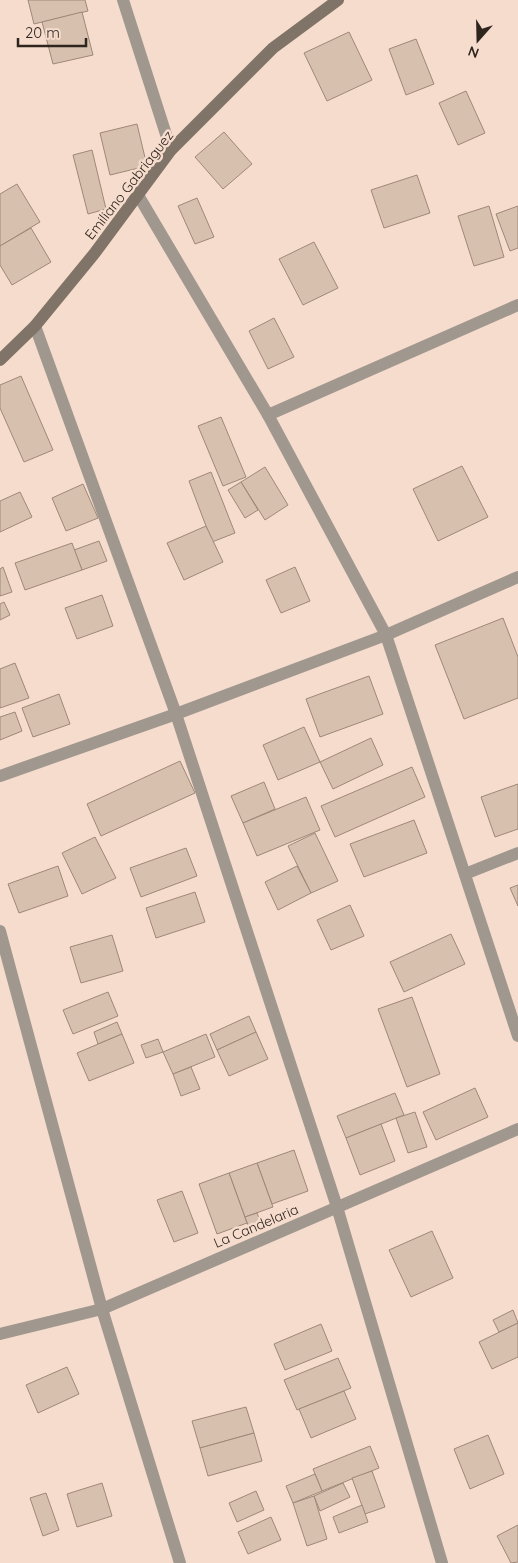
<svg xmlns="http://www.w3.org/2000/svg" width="518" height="1563" viewBox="0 0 518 1563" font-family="Quicksand,sans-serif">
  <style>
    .building { fill: #d8c0af; stroke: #9f8878 }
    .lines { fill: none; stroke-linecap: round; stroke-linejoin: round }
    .minor { stroke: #a0978f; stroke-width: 12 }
    .secondary { stroke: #807367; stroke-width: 12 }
    .labels { text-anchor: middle; stroke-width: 5; stroke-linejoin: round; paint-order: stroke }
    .street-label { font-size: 14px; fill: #2f251f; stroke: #f6dccc }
  </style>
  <rect width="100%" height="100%" fill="#f6dccc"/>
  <!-- building -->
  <g class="building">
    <polygon points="28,0 85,0 88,11 34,24"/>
    <polygon points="82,12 93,55 53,64 42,22"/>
    <polygon points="349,32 372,80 327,101 304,53"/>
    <polygon points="416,39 434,84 406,95 389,49"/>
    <polygon points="466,91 485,133 458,145 439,103"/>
    <polygon points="137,124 147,166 110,175 100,133"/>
    <polygon points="224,132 252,164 223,189 195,157"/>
    <polygon points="92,150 106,209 88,214 73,155"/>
    <polygon points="417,175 430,213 384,228 371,190"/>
    <polygon points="17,184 40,222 0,246 0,194"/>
    <polygon points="197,198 214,237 195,244 178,206"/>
    <polygon points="489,206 504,257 474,266 458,216"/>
    <polygon points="518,206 518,248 510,251 496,214"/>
    <polygon points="31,228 51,262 12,285 0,265 0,246"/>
    <polygon points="314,242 338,288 303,305 279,259"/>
    <polygon points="274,318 294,357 268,369 249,331"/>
    <polygon points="21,376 53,450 24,462 0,408 0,385"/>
    <polygon points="221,417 246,477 223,486 198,426"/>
    <polygon points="462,466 488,517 438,541 413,489"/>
    <polygon points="265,467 288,505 265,520 241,482"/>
    <polygon points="211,472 235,533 212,542 189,481"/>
    <polygon points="241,482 258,510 245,518 228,490"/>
    <polygon points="83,484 98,518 66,531 52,498"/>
    <polygon points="20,492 32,517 0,532 0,501"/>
    <polygon points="206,526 223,562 184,580 167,543"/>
    <polygon points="99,541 107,561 82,570 74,550"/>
    <polygon points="72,543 82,570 25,590 15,563"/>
    <polygon points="3,567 12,592 0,596 0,569"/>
    <polygon points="295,567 310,601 281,613 266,580"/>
    <polygon points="102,595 113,626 77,639 65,608"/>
    <polygon points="4,602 10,615 0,620 0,604"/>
    <polygon points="503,618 518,657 518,698 464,719 435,645"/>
    <polygon points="15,663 29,698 0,708 0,669"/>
    <polygon points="369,676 383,714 320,737 306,699"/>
    <polygon points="59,694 70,724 33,737 22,708"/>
    <polygon points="15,712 22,731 0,740 0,717"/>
    <polygon points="304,727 320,762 278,780 263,745"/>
    <polygon points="371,738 383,765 333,789 320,762"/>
    <polygon points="180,761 195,793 101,836 87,804"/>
    <polygon points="412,767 425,797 335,837 321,806"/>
    <polygon points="264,782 275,809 243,823 231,796"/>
    <polygon points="518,784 518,829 495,837 481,797"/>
    <polygon points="306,797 320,830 257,856 243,823"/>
    <polygon points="414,820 427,853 364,877 350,844"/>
    <polygon points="315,833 338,881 311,893 288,846"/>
    <polygon points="95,837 116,878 82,894 62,853"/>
    <polygon points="186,848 197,876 141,897 130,868"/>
    <polygon points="58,866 68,896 19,913 8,884"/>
    <polygon points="297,866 311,893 278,910 265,882"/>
    <polygon points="518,885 518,906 510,888"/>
    <polygon points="195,892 205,922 156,938 146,908"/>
    <polygon points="350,905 364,936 331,950 317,920"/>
    <polygon points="451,934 465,964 404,992 390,962"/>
    <polygon points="112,935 123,971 81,983 70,947"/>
    <polygon points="108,992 118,1016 73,1034 63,1010"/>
    <polygon points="412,997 440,1074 407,1087 378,1009"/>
    <polygon points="249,1016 256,1032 217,1050 210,1034"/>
    <polygon points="117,1022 122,1034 98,1044 94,1032"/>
    <polygon points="256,1032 268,1059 229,1076 217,1050"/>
    <polygon points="122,1034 134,1063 89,1081 77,1053"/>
    <polygon points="206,1034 215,1057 173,1074 163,1052"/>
    <polygon points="158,1039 163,1052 146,1058 141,1045"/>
    <polygon points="191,1067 200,1089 181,1096 173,1074"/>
    <polygon points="475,1088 488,1117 436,1140 423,1112"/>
    <polygon points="395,1093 404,1115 346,1138 337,1116"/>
    <polygon points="415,1112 427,1147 408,1153 396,1118"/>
    <polygon points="381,1124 395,1161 360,1175 346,1138"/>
    <polygon points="294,1150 308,1191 272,1204 257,1163"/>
    <polygon points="257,1163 273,1207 245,1217 229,1173"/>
    <polygon points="229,1173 247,1223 217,1234 199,1184"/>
    <polygon points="182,1191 198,1233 174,1242 157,1200"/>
    <polygon points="257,1213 262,1226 250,1230 245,1217"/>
    <polygon points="432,1231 453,1278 411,1297 389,1250"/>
    <polygon points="513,1310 518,1323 499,1332 493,1320"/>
    <polygon points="518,1323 518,1357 492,1369 479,1342"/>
    <polygon points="321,1324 332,1351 285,1370 274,1344"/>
    <polygon points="338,1358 351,1388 297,1410 284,1380"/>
    <polygon points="67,1367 79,1394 38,1413 26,1385"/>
    <polygon points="344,1391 356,1419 311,1438 299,1409"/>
    <polygon points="246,1407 254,1433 200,1448 192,1421"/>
    <polygon points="254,1433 262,1461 208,1476 200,1448"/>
    <polygon points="488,1435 504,1474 470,1489 454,1449"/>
    <polygon points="370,1446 379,1468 322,1491 313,1469"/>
    <polygon points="372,1471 385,1507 365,1514 352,1478"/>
    <polygon points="315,1474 322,1491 293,1503 286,1486"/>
    <polygon points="102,1483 112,1516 77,1527 67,1494"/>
    <polygon points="343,1483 350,1497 320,1511 314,1496"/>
    <polygon points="256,1491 264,1510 237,1522 229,1503"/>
    <polygon points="46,1493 59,1530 43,1536 30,1498"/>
    <polygon points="314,1496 327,1539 307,1546 293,1503"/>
    <polygon points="362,1505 368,1522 339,1533 333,1517"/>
    <polygon points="271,1517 281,1540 248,1554 238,1532"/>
    <polygon points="518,1525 518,1562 511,1563 497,1536"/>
  </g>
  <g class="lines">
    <!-- minor -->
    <g class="minor">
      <polyline points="123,0 171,150"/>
      <polyline points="138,195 268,415 386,635 518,1036"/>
      <polyline points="35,326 176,714 337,1207 442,1563"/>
      <polyline points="268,415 518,305"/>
      <polyline points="0,776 176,714 386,635 518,577"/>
      <polyline points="465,874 518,853"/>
      <polyline points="0,931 102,1309 180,1563"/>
      <polyline points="0,1334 102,1309 518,1129"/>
    </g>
    <!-- secondary -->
    <polyline class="secondary" points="0,360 35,326 94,254 171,150 273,48 338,0"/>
  </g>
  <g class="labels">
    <!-- street labels -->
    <g class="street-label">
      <text transform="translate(129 185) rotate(-52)" y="5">Emiliano Gabriaguez</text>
      <text transform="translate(256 1226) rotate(-23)" y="5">La Candelaria</text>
    </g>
  </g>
  <!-- north arrow -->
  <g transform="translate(478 40) rotate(200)" stroke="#f6dccc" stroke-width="4" paint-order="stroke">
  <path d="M0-4L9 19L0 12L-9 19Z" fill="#2f251f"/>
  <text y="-8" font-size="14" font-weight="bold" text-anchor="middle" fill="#2f251f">N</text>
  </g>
  <!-- scale -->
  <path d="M18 38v8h68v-8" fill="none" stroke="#2f251f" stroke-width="2.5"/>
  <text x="25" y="38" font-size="15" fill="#2f251f" stroke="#f6dccc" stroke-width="4" paint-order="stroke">20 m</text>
</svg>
